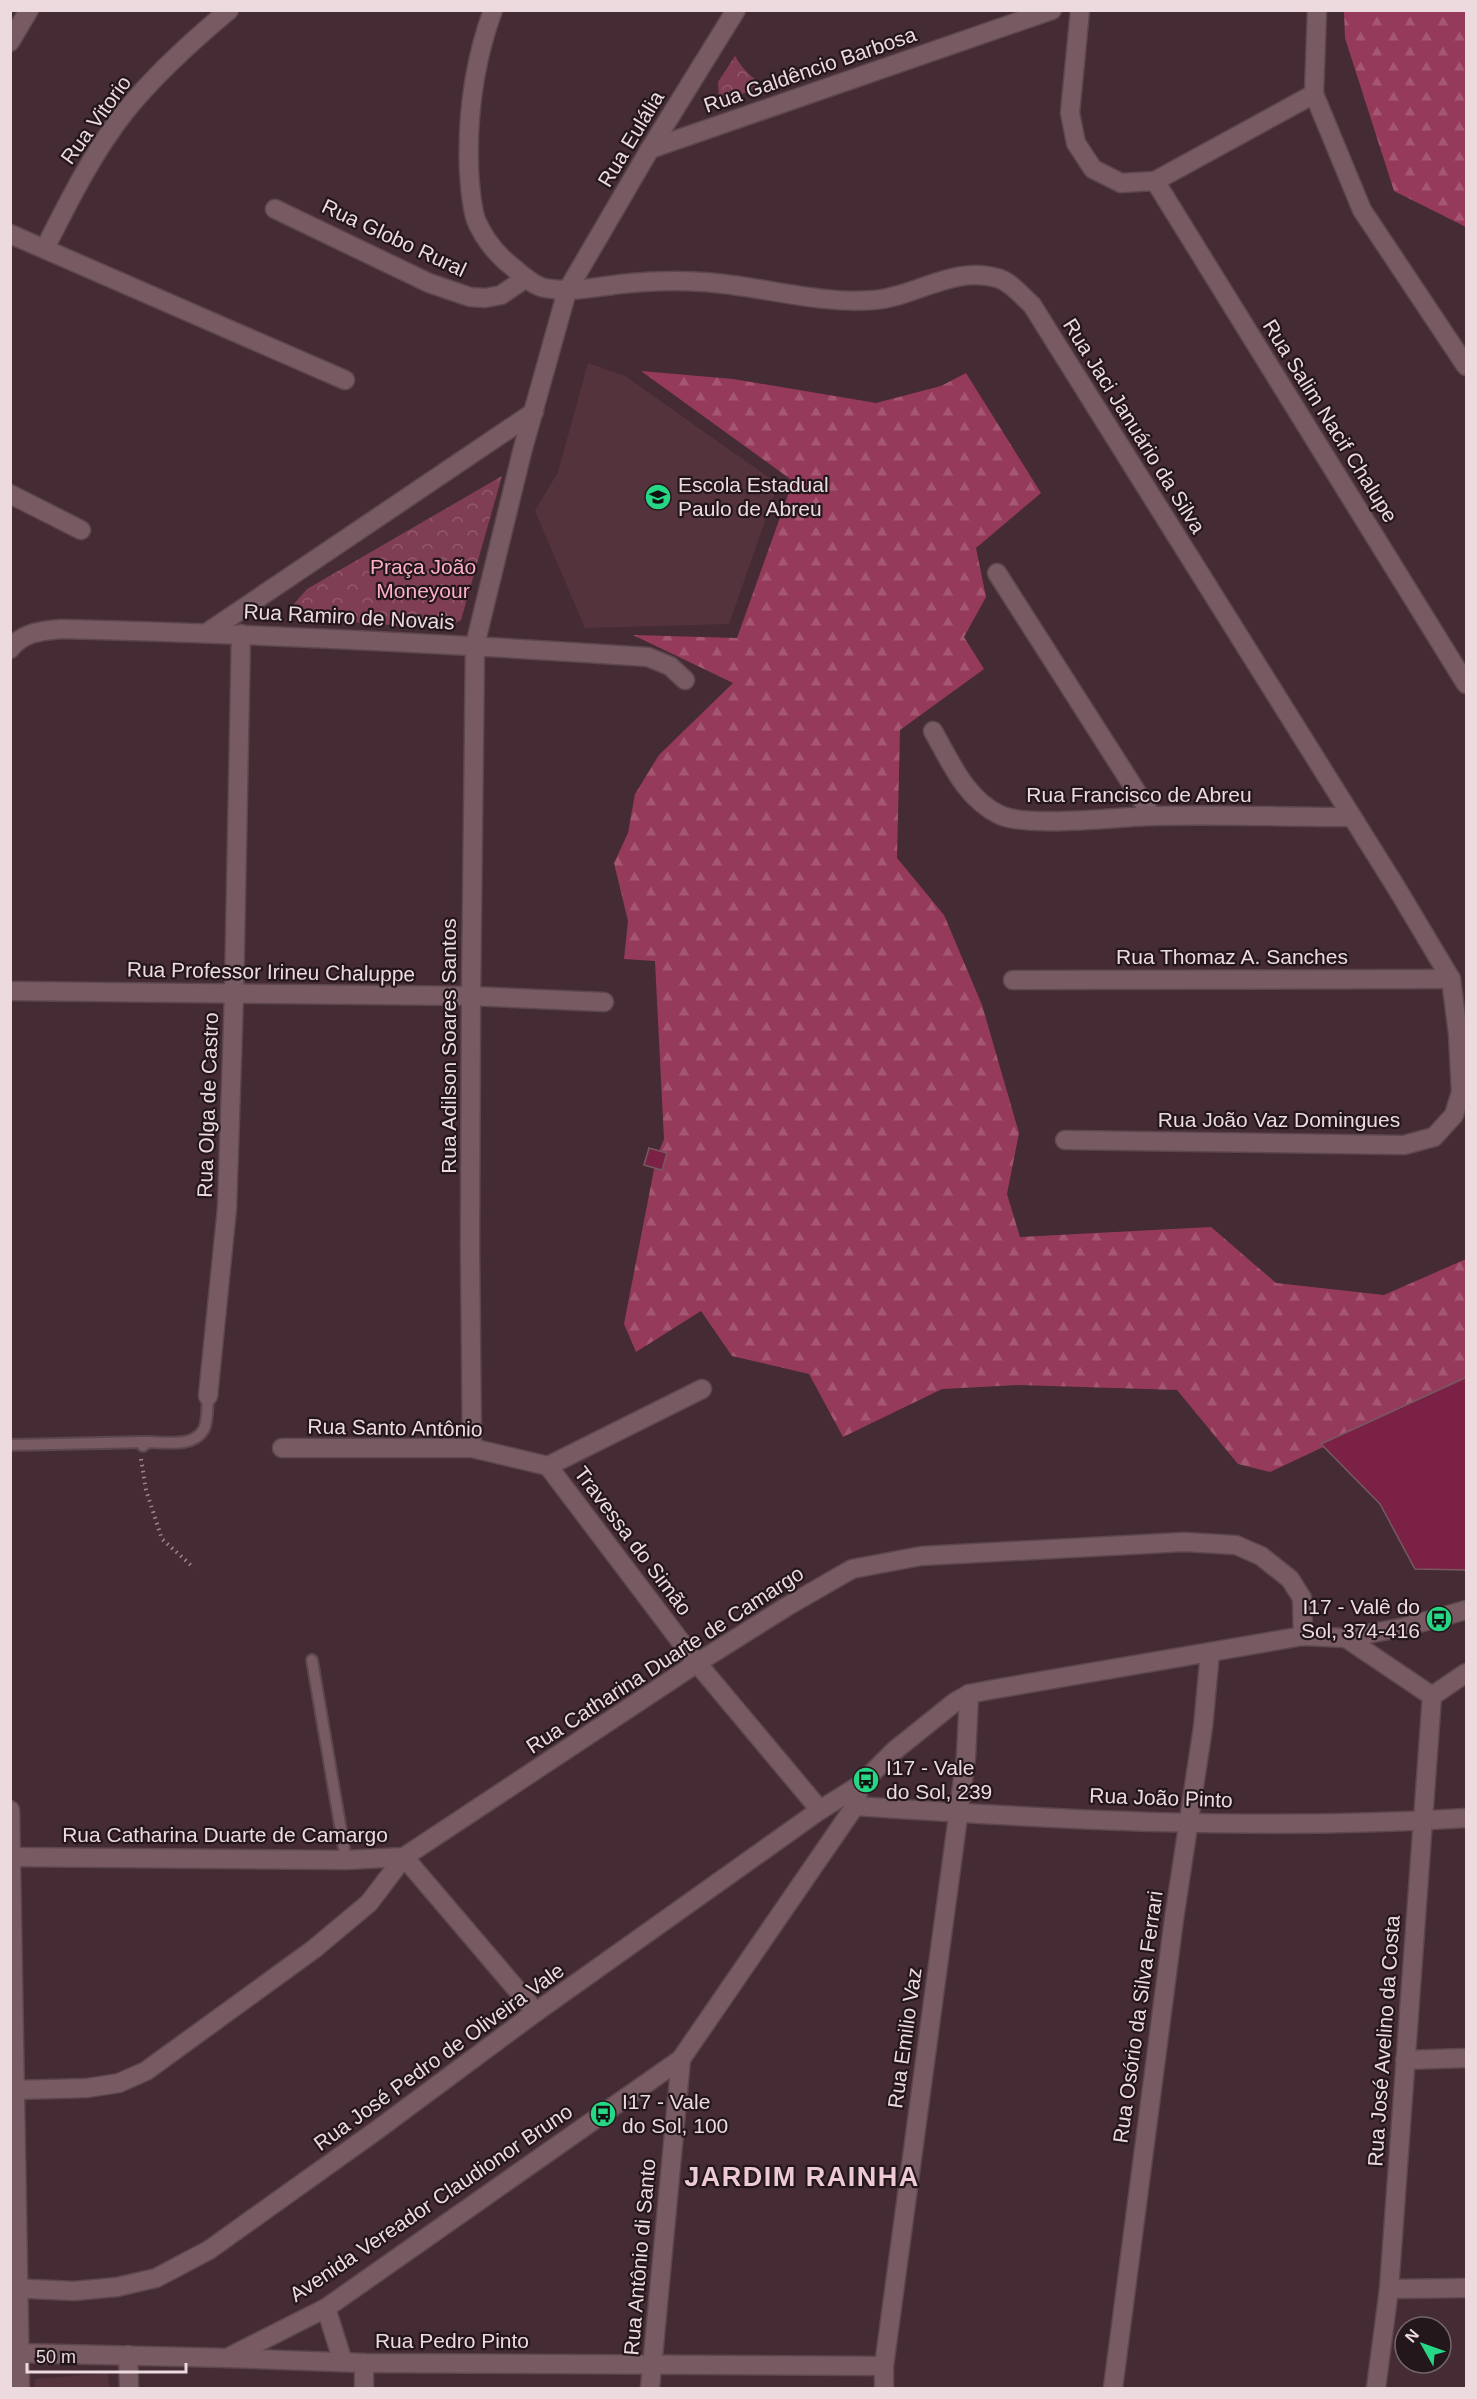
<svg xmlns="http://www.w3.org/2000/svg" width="1477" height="2399" viewBox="0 0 1477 2399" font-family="Helvetica,sans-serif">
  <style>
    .built { fill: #55333d }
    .forest { fill: url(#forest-firs) }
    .park { fill: url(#park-crowns) }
    .building { fill: #7b2145; stroke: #775961; stroke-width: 1.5 }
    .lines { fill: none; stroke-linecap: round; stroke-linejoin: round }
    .service-casing { stroke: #5c474d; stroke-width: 14 }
    .minor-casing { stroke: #5c474d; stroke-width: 21 }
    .tertiary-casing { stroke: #5c474d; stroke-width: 21 }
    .path { stroke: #9d878d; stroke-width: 4; stroke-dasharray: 1.5 4.5; stroke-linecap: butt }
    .service { stroke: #775a62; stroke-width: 10 }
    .minor { stroke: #775a62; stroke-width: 18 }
    .tertiary { stroke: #775a62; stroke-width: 18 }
    .labels { text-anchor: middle; stroke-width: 4.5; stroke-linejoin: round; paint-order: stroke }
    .street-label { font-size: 21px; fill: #ecdadf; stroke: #23171b }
    .poi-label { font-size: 21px; fill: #ecdadf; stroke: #23171b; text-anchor: start }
    .park-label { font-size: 21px; fill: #fdafc6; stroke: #23171b }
    .district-label { font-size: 27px; font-weight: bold; letter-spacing: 1.5px; fill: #eecbd4; stroke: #23171b }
  </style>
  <defs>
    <pattern id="forest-firs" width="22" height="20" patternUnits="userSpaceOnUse" patternTransform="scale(1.5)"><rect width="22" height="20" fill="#963a5c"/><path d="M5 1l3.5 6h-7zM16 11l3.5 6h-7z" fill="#a55673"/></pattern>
    <pattern id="park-crowns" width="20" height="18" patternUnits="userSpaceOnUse" patternTransform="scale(1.5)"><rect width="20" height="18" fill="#803e55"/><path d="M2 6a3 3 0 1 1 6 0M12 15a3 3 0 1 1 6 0" fill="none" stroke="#92596d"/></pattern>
  </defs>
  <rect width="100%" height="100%" fill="#452b33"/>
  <!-- built -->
  <g class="built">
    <polygon points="588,363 625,376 778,484 729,624 585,628 535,511 558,472"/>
    <polygon points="108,2373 109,2388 35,2388 35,2379"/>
  </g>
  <!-- forest -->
  <g class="forest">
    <polygon points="1344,11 1466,11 1466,227 1394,191 1345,38"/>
    <polygon points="641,371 733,379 876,403 941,386 966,373 1041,493 976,548 986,597 964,637 984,669 900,730 897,858 944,915 982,1005 1019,1133 1007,1194 1020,1237 1211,1227 1276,1283 1384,1295 1466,1259 1466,1380 1270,1472 1238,1464 1177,1390 1020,1385 942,1389 843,1437 809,1374 732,1356 701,1311 636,1352 624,1324 656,1159 664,1139 655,961 624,959 628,921 614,863 628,833 635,794 659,755 733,683 633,635 737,638 793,481"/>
  </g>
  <!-- park -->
  <g class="park">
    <path d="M735,56C745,72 753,81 771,86L719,100L718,82Z"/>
    <polygon points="502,476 461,620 445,629 311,619 292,606 307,589"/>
  </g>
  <!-- building -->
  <g class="building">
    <polygon points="649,1148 667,1153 662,1170 644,1165"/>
    <polygon points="1467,1377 1467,1570 1415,1569 1380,1504 1321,1444"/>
  </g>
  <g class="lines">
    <defs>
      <g id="service">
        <polyline points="10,1445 147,1442"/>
        <path d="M143,1446L147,1442C165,1442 194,1448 204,1429C208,1421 207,1406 208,1396"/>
        <polyline points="312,1660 346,1860"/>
      </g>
      <g id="minor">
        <path d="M493,10C474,62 467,116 469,170C470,186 471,205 476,220C484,239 498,256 515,269C523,276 534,286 545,288C571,293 596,287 621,284C649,281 675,280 703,282C757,285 821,305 874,300C915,297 954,265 997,278C1010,281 1022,296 1032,305L1396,887L1451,979L1458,1034L1461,1092L1454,1115L1434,1137L1404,1145L1065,1140"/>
        <polyline points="1080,10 1070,113 1076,143 1093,169 1121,183 1155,181 1314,94"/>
        <polyline points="1317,10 1314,94 1362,210 1466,366"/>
        <polyline points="10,42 29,10"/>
        <polyline points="650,149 736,10"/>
        <polyline points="1155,181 1466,684"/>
        <polyline points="275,209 429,283 470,297 485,298 501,295 526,278"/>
        <polyline points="10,234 345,380"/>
        <path d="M45,248C69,201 92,154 124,113C154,75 192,41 229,10"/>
        <polyline points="10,494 81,530"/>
        <polyline points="997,573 1152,816"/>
        <polyline points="208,632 534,412"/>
        <path d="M10,649C23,632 41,631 61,629C257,634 453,644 648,657L670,666L685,680"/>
        <path d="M933,731C951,763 966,799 1000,815C1028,828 1116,817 1150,816C1217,814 1285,817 1352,817"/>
        <polyline points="1013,980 1451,979"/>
        <polyline points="208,1396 227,1208 234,994 241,634"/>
        <polyline points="282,1448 472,1448 548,1466 702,1389"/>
        <polyline points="472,1448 470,1245 471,996 604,1002"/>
        <polyline points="548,1466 697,1663 820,1810"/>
        <polyline points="1346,1638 1432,1696"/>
        <path d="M855,1806C1058,1820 1263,1831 1466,1818"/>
        <polyline points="10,1810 20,2388"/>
        <polyline points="10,1857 346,1860 404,1857 697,1663 786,1607 852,1569 921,1556 1184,1542 1236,1545 1261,1556 1290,1579 1302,1598 1303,1636"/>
        <polyline points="404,1857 536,2012"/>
        <polyline points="1405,2060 1466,2058"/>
        <polyline points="14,2090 87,2088 119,2083 146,2071 314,1949 369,1903 404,1857"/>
        <polyline points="10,2288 74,2291 117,2287 156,2278 209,2250 377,2130 536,2012 820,1810 860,1785"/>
        <polyline points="1389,2289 1466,2288"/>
        <polyline points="326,2308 343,2362"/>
        <polyline points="19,2353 227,2358 364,2363 884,2366"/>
        <polyline points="128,2355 129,2388"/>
        <polyline points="227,2358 326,2308 681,2059 855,1806 860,1785 894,1751 955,1702 969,1694 995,1689 1303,1636 1346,1638 1405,1627 1466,1610"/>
        <polyline points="364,2363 364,2388"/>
        <polyline points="650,2388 681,2059"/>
        <polyline points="884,2388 884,2366 966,1757 969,1694"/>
        <polyline points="1113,2388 1174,1919 1203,1727 1210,1652"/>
        <polyline points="1376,2388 1389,2289 1432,1696 1466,1673"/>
      </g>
      <polyline id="tertiary" points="10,991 471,996 475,645 522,452 567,291 650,149 1052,10"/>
    </defs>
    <!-- service casing -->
    <use href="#service" class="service-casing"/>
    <!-- minor casing -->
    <use href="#minor" class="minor-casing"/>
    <!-- tertiary casing -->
    <use href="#tertiary" class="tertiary-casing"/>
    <!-- path -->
    <polyline class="path" points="141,1459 146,1490 162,1539 194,1568"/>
    <!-- service -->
    <use href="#service" class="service"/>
    <!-- minor -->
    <use href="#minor" class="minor"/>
    <!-- tertiary -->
    <use href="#tertiary" class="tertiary"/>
  </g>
  <!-- icons -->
  <defs>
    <symbol id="school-disc" viewBox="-11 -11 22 22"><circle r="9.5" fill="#26d885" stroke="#23171b"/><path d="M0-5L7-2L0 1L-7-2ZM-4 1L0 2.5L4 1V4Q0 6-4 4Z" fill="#111"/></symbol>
    <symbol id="bus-disc" viewBox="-11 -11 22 22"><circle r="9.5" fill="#26d885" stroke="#23171b"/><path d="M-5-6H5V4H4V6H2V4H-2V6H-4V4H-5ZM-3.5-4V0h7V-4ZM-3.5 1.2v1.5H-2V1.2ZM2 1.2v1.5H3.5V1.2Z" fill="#111"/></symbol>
  </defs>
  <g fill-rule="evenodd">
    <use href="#school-disc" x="643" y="482" width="30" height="30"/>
    <use href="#bus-disc" x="1424" y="1604" width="30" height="30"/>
    <use href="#bus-disc" x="851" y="1765" width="30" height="30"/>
    <use href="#bus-disc" x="588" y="2099" width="30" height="30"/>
  </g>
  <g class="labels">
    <!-- street labels -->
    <g class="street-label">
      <text transform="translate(810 70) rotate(-19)" y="7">Rua Galdêncio Barbosa</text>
      <text transform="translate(96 120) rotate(-54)" y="7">Rua Vitorio</text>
      <text transform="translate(631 139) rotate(-59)" y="7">Rua Eulália</text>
      <text transform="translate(394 238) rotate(25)" y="7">Rua Globo Rural</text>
      <text transform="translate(1330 421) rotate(58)" y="7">Rua Salim Nacif Chalupe</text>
      <text transform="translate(1134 426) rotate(58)" y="7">Rua Jaci Januário da Silva</text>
      <text transform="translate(349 617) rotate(3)" y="7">Rua Ramiro de Novais</text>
      <text x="1139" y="802">Rua Francisco de Abreu</text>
      <text x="1232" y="964">Rua Thomaz A. Sanches</text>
      <text transform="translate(271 972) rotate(1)" y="7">Rua Professor Irineu Chaluppe</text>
      <text transform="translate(449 1046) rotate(-90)" y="7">Rua Adilson Soares Santos</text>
      <text transform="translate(208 1105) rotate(-88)" y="7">Rua Olga de Castro</text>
      <text x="1279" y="1127">Rua João Vaz Domingues</text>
      <text transform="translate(395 1428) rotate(1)" y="7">Rua Santo Antônio</text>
      <text transform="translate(633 1541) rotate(53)" y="7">Travessa do Simão</text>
      <text transform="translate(665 1660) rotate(-33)" y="7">Rua Catharina Duarte de Camargo</text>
      <text transform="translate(1161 1798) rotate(2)" y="7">Rua João Pinto</text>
      <text x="225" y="1842">Rua Catharina Duarte de Camargo</text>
      <text transform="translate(1138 2017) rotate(-82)" y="7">Rua Osório da Silva Ferrari</text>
      <text transform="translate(905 2038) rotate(-82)" y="7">Rua Emilio Vaz</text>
      <text transform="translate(1384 2041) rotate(-86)" y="7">Rua José Avelino da Costa</text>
      <text transform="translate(439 2057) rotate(-36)" y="7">Rua José Pedro de Oliveira Vale</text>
      <text transform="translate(431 2203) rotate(-34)" y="7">Avenida Vereador Claudionor Bruno</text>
      <text transform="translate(640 2257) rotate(-85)" y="7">Rua Antônio di Santo</text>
      <text x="452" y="2348">Rua Pedro Pinto</text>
    </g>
    <!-- poi labels -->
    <g class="poi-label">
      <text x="678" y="492">Escola Estadual<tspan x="678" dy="24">Paulo de Abreu</tspan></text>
      <text x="1420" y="1614" text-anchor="end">I17 - Valê do<tspan x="1420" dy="24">Sol, 374-416</tspan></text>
      <text x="886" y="1775">I17 - Vale<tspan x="886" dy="24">do Sol, 239</tspan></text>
      <text x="622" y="2109">I17 - Vale<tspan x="622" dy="24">do Sol, 100</tspan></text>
    </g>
    <!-- park labels -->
    <g class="park-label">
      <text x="423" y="574">Praça João<tspan x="423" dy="24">Moneyour</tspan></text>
    </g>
    <!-- district labels -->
    <g class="district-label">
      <text x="802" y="2186">JARDIM RAINHA</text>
    </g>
  </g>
  <!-- border -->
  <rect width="1477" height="2399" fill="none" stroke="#ecdadf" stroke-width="24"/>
  <!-- north arrow -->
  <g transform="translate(1423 2345) rotate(310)"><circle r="28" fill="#23171b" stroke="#736569" stroke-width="1.5"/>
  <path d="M0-4.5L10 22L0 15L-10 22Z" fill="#26d885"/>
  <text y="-9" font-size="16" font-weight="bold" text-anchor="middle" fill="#ecdadf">N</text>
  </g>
  <!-- scale -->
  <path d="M27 2363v9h159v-9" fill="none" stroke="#ecdadf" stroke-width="3"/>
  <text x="36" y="2363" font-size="18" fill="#ecdadf" stroke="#23171b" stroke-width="4.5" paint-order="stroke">50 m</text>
</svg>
